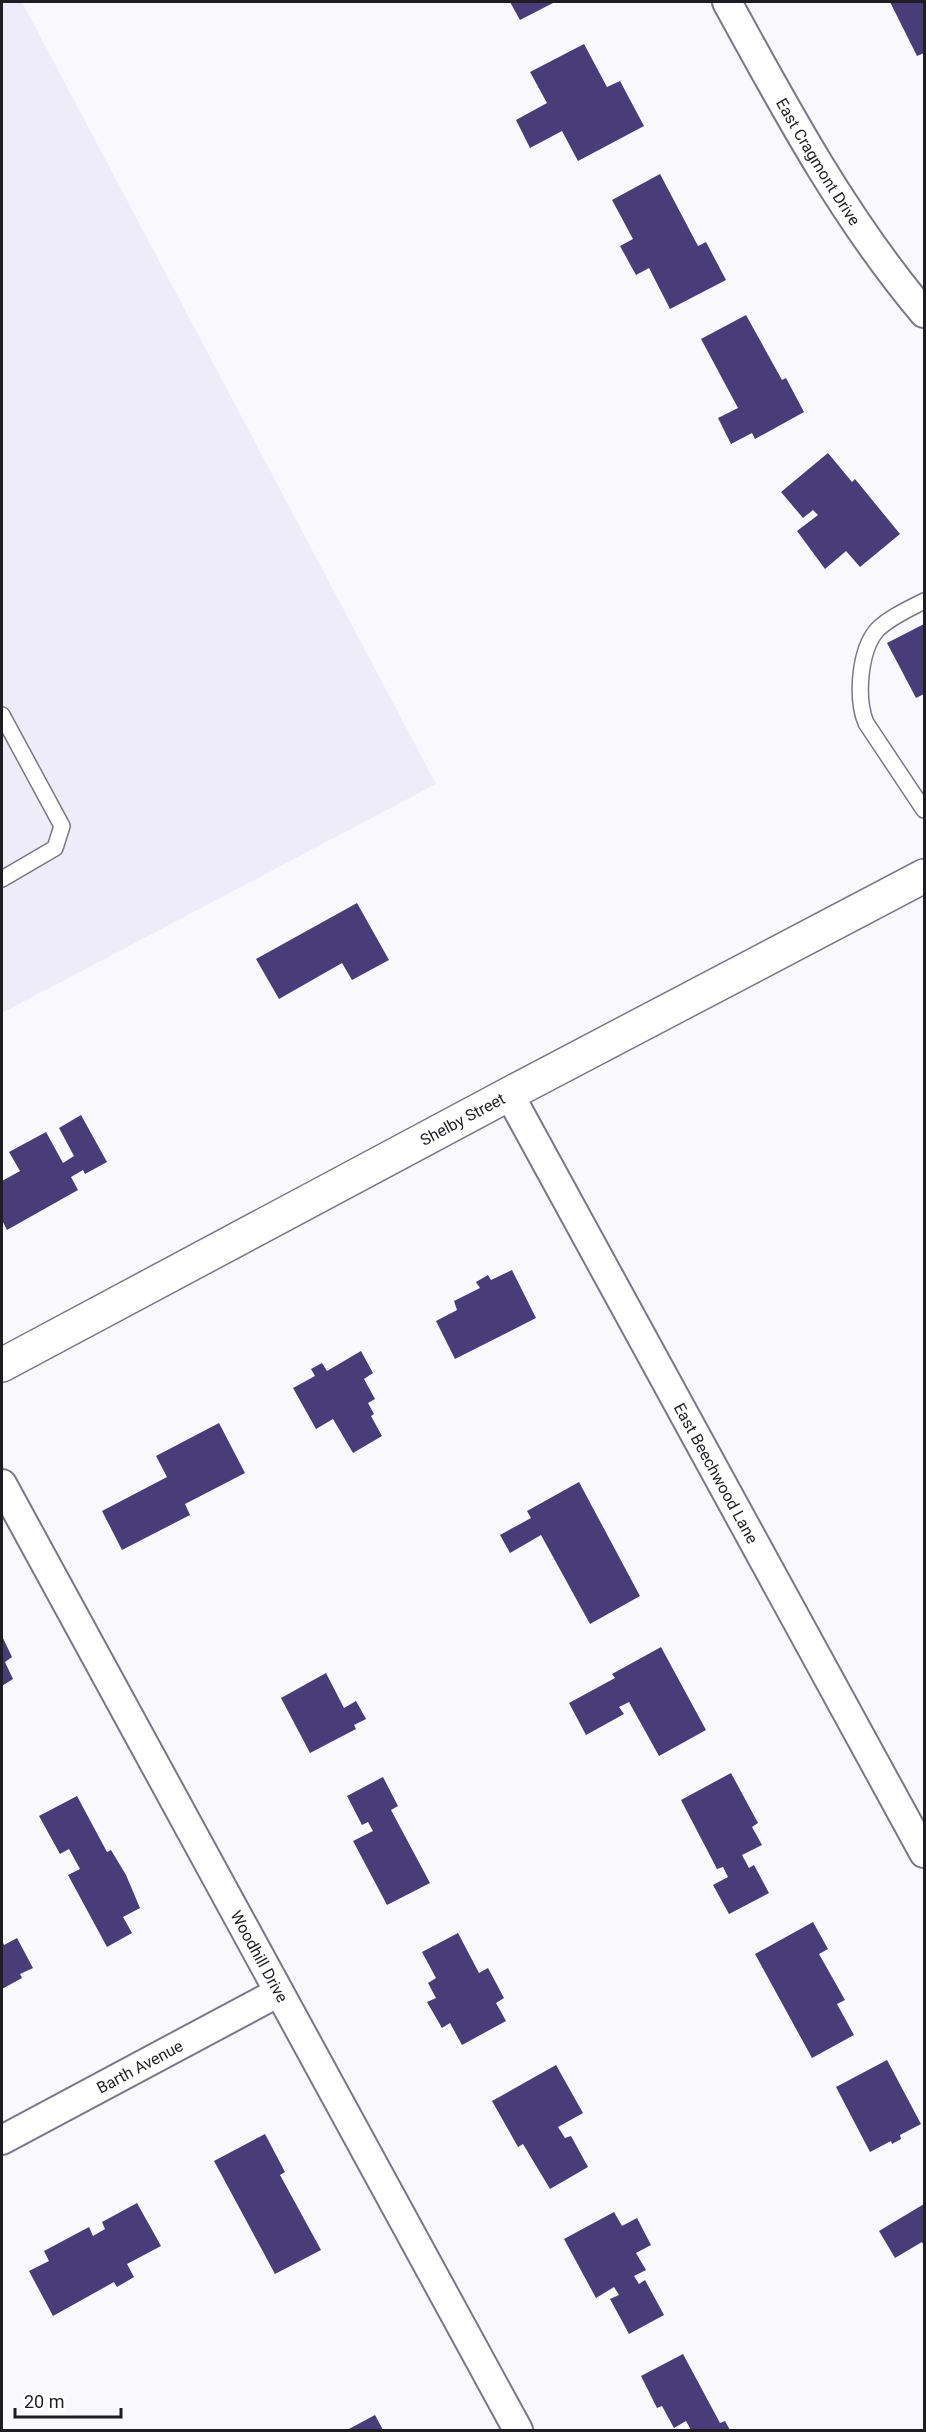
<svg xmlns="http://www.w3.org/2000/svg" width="926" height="2432" viewBox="0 0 926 2432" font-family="Roboto,sans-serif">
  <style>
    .built { fill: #edecf8 }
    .building { fill: #483d78 }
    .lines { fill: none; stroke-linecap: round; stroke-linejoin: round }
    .service-casing { stroke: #797789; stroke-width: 18 }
    .minor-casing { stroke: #797789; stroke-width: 32 }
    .tertiary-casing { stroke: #797789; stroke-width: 36 }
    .service { stroke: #fff; stroke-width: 15 }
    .minor { stroke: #fff; stroke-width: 28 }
    .tertiary { stroke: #fff; stroke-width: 33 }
    .labels { text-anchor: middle; stroke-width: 6; stroke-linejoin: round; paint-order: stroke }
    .street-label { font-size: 16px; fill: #1e1d24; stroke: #fff }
  </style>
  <rect width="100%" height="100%" fill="#f9f8fd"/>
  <!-- built -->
  <polygon class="built" points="2,2 22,2 436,784 2,1013"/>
  <!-- building -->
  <g class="building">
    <polygon points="510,2 555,2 520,20"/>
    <polygon points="890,2 924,2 924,53 917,56"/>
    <polygon points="584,44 607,87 620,81 644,126 578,161 562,131 530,148 516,120 547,103 530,72"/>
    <polygon points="660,174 698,246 706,242 726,280 670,309 649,268 636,275 620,246 633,239 612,200"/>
    <polygon points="746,315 782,380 786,378 804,412 755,439 752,433 731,444 718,418 738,408 701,339"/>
    <polygon points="828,453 852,482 855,479 900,534 860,567 846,551 825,569 797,531 818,515 813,510 803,518 781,492"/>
    <polygon points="924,624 924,694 916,698 887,643"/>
    <polygon points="357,903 389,960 352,980 342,963 279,999 256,959"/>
    <polygon points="81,1115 107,1162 85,1174 83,1170 71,1177 78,1190 7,1230 2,1220 2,1181 20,1171 9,1152 46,1132 63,1163 74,1156 59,1128"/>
    <polygon points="512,1270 536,1318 455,1359 436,1321 457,1310 454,1301 480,1288 476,1282 488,1275 491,1280"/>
    <polygon points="361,1351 373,1373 364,1379 375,1399 368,1403 374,1414 371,1416 382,1436 353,1453 333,1419 316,1429 293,1388 315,1376 311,1369 322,1363 327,1371"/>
    <polygon points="219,1423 245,1473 185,1504 190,1515 122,1550 102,1511 167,1477 156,1456"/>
    <polygon points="579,1482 640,1596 590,1624 541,1535 510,1553 500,1535 531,1518 527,1511"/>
    <polygon points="2,1636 12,1657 5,1662 13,1679 2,1686"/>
    <polygon points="661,1647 706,1730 659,1756 629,1702 619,1707 624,1714 586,1735 569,1703 615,1678 612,1674"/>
    <polygon points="326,1673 344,1708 356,1701 366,1719 354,1725 356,1729 310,1753 281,1698"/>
    <polygon points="731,1773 758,1823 752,1827 762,1845 742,1855 749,1868 754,1865 769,1893 729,1914 713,1885 728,1877 723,1867 717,1869 681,1800"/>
    <polygon points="383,1777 398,1806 391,1810 430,1883 387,1905 353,1841 373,1831 368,1822 362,1825 347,1796"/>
    <polygon points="77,1796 107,1852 111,1850 126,1875 140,1908 123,1917 132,1933 107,1947 68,1875 80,1869 69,1849 60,1854 39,1816"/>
    <polygon points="813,1922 828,1949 819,1954 845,2000 837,2004 854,2035 812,2058 755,1954"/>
    <polygon points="458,1933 479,1973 488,1968 504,1998 496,2003 506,2021 462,2045 450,2023 442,2028 427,2002 436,1998 428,1983 436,1978 422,1952"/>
    <polygon points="17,1938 33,1968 20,1974 22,1978 2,1989 2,1940 4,1945"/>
    <polygon points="887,2060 921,2124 900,2135 901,2139 892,2144 891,2141 870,2152 836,2087"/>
    <polygon points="556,2065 583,2113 558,2127 565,2138 571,2136 588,2167 550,2189 523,2144 518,2147 492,2101"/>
    <polygon points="265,2134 285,2172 280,2175 321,2250 275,2274 214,2161"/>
    <polygon points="137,2203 161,2246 127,2264 134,2277 117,2287 114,2282 53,2316 29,2271 49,2261 44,2251 89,2227 93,2236 105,2229 102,2222"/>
    <polygon points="924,2204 924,2246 922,2242 895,2258 879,2231"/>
    <polygon points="614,2212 622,2226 637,2218 651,2245 636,2253 646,2270 634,2276 639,2284 645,2280 664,2315 629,2334 610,2299 619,2295 614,2287 596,2298 564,2239"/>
    <polygon points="683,2354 720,2423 725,2421 730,2430 691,2430 686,2421 674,2428 662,2406 657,2408 641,2376"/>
    <polygon points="375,2415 383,2430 347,2430"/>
  </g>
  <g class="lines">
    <defs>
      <g id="service">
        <path d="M924,601C909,609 890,617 877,630C859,651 856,699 866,723L924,810"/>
        <polyline points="2,715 62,826 55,848 2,879"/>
      </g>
      <g id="minor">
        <path id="s1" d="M727,2C786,110 844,218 924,313"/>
        <path id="s2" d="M509,1094L924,1853"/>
        <path id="s3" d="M2,1484L518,2430"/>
        <path id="s4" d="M2,2140L279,1992"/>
      </g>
      <g id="tertiary">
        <path id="s5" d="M2,1365L509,1094L924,876"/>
      </g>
    </defs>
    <!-- service casing -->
    <use href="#service" class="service-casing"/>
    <!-- minor casing -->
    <use href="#minor" class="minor-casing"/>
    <!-- tertiary casing -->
    <use href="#tertiary" class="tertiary-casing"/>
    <!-- service -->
    <use href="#service" class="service"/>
    <!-- minor -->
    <use href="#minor" class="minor"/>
    <!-- tertiary -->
    <use href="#tertiary" class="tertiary"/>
  </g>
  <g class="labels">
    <!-- street labels -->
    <g class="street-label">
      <text dy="6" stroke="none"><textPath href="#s1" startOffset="184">East Cragmont Drive</textPath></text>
      <text dy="6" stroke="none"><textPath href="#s5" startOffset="522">Shelby Street</textPath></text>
      <text dy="6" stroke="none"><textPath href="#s2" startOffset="432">East Beechwood Lane</textPath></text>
      <text dy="6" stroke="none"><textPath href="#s3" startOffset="538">Woodhill Drive</textPath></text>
      <text dy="6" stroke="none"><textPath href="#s4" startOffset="156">Barth Avenue</textPath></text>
    </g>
  </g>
  <!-- border -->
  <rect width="926" height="2432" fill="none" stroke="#1e1d24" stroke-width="6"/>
  <!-- scale -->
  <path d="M15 2408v9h106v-9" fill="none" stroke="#1e1d24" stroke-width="3"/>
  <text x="24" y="2408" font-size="18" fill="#1e1d24" stroke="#ffffff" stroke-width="4.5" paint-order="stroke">20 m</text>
</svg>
